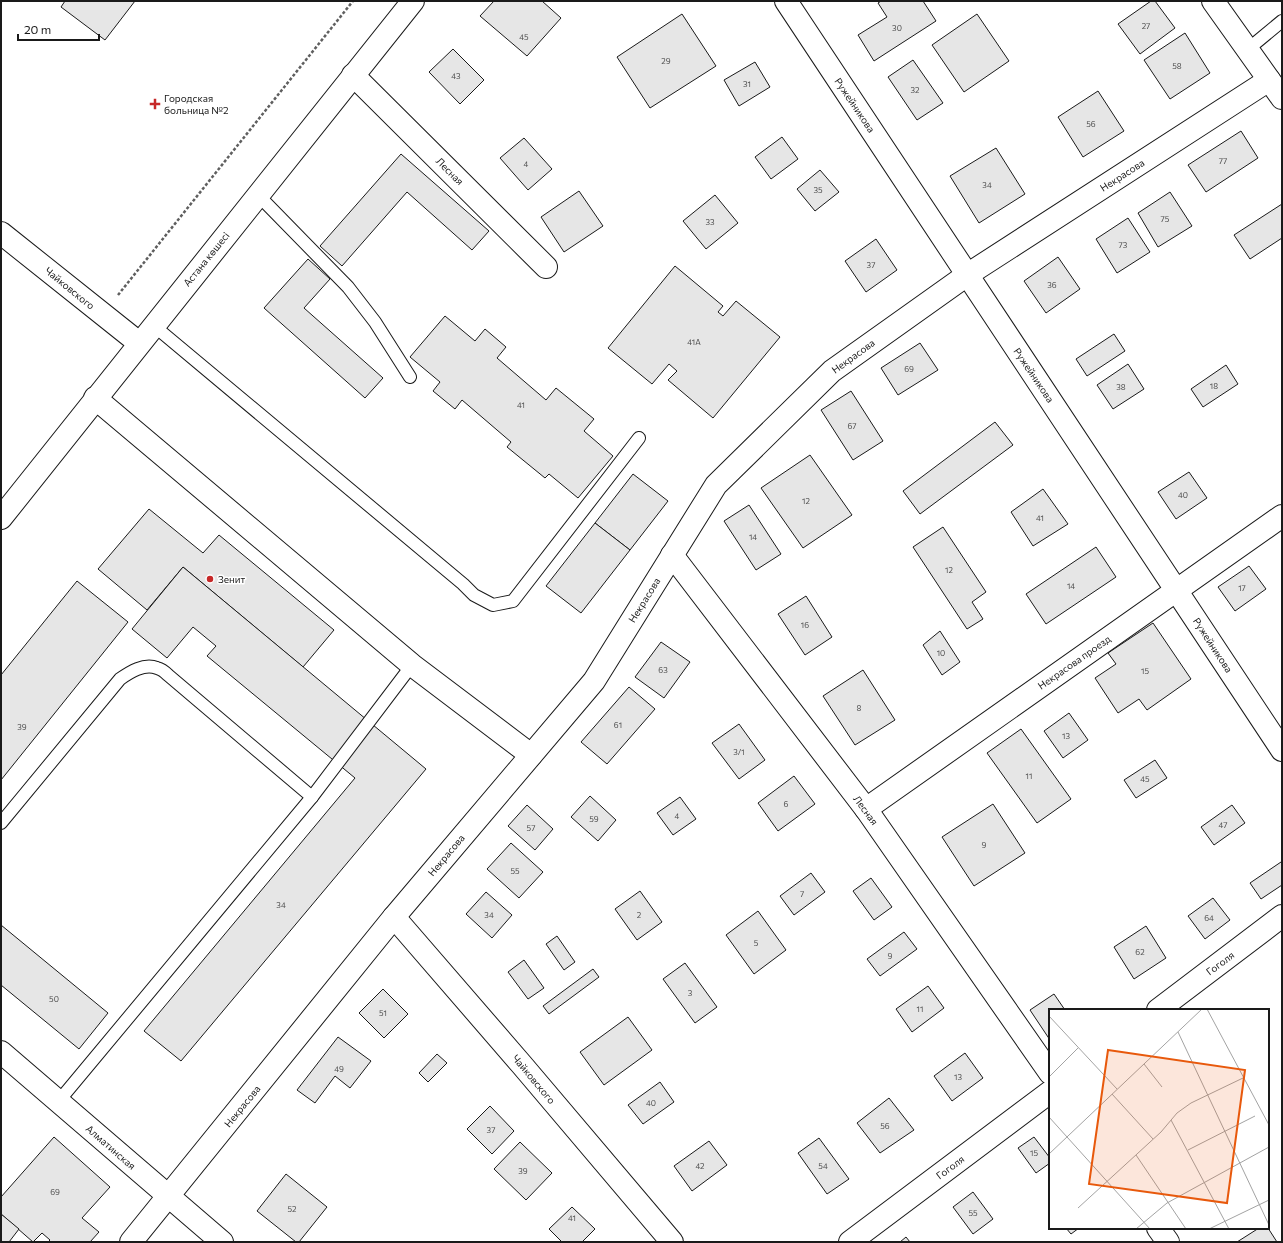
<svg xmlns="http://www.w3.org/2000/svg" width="1283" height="1243" viewBox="0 0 1283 1243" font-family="Commissioner,sans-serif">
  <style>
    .building { fill: #e6e6e6; stroke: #1a1a1a }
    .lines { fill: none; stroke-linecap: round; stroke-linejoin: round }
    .service-casing { stroke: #1a1a1a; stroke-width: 14 }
    .minor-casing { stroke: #1a1a1a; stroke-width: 24 }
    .path { stroke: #5f5f5f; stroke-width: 2.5; stroke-dasharray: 3 2; stroke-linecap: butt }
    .service { stroke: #fff; stroke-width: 12 }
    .minor { stroke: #fff; stroke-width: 22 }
    .poi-dot { fill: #c62828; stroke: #fff; stroke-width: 1.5 }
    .labels { text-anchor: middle; stroke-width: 3; stroke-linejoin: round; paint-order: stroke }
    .number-label { font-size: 8px; fill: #4d4d4d }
    .poi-label { font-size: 10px; fill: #1a1a1a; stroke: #fff; text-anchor: start }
    .street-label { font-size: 10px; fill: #1a1a1a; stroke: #fff }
    .inset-road { fill: none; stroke: #a3a3a3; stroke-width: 1 }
    .view { fill: #e8590c; fill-opacity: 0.15; stroke: #e8590c; stroke-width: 2 }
    .inset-edge { fill: none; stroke: #1a1a1a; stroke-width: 2 }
  </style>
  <rect width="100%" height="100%" fill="#fff"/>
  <!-- building -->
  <g class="building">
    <polygon points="65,1 135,1 105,40 61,7"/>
    <polygon points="494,1 542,1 561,18 527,56 480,16"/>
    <polygon points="881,1 923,1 936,21 874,61 858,35 887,17 878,3"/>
    <polygon points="1151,1 1155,1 1175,28 1140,54 1118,24"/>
    <polygon points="682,14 716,66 650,108 617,57"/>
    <polygon points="977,14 1009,61 964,92 932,45"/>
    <polygon points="1185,33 1210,73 1170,99 1144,60"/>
    <polygon points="453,49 484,80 460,104 429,72"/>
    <polygon points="913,60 943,103 917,120 888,77"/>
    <polygon points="755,62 770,87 739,106 724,80"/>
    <polygon points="1098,91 1124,131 1083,157 1058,117"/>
    <polygon points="1241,131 1258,158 1206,192 1188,165"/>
    <polygon points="782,137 798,159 771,179 755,157"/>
    <polygon points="524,138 552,169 528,190 500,158"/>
    <polygon points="996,148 1025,194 979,223 950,176"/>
    <polygon points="401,154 489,231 472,250 407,192 342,266 320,246"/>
    <polygon points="820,170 839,192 815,211 797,189"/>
    <polygon points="579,191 603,226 564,252 541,217"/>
    <polygon points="1170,192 1192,226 1158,247 1138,213"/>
    <polygon points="715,195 738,223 706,249 683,221"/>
    <polygon points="1282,204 1282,238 1250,259 1234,235"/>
    <polygon points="1128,218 1150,252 1117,273 1096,239"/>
    <polygon points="876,239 897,270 866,292 845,261"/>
    <polygon points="1058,257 1080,289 1046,313 1024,281"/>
    <polygon points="308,259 330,279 304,308 383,378 365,398 264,308"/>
    <polygon points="675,266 723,306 718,312 723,316 736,301 780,337 713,418 668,380 677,371 669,364 652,384 608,348"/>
    <polygon points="445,316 475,341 485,329 506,347 497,358 546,400 556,388 594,419 584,431 613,456 578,498 549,474 545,478 507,447 511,442 462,400 455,409 433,391 440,382 410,357"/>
    <polygon points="1114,334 1125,351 1087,376 1076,359"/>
    <polygon points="920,343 938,370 898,395 881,368"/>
    <polygon points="1128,364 1144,389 1113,409 1097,385"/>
    <polygon points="1226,365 1238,384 1203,407 1191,389"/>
    <polygon points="851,391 883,441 853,460 821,410"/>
    <polygon points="995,422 1013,445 920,514 903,491"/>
    <polygon points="810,455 852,515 803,548 761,488"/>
    <polygon points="1189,472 1207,498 1176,519 1158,492"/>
    <polygon points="633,474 668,501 630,550 595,523"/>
    <polygon points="1043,489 1068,524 1033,546 1011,512"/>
    <polygon points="749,505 781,554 756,570 724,521"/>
    <polygon points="149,509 203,553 219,535 334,630 303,667 183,567 147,610 98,569"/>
    <polygon points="595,523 630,550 581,613 546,586"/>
    <polygon points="943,527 986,592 972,602 983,619 967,629 913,547"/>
    <polygon points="1096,547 1116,577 1046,624 1026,594"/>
    <polygon points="1249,566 1266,589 1235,611 1218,587"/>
    <polygon points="183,567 426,769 181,1061 144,1031 355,778 207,656 216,646 193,627 167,658 132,629"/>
    <polygon points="77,581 128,622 1,780 1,675"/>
    <polygon points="806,596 832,637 805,655 778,614"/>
    <polygon points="1153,623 1191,679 1147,710 1139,699 1118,713 1095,678 1116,664 1108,653"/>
    <polygon points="940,631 960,662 942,675 923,645"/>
    <polygon points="661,642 690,662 664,698 635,677"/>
    <polygon points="863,670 895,720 855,745 823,696"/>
    <polygon points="629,687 655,709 607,764 581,742"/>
    <polygon points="1069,713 1088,740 1063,758 1044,731"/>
    <polygon points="739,724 765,760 739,779 712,743"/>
    <polygon points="1021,729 1071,799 1037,823 987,753"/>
    <polygon points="1155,760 1167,778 1136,798 1124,780"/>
    <polygon points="794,776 815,804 778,831 758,803"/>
    <polygon points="590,796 616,820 598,841 571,817"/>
    <polygon points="680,797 696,819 673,835 657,813"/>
    <polygon points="993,804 1025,853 974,886 942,837"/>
    <polygon points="527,805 553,829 535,850 508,826"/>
    <polygon points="1232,805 1245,823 1214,845 1201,827"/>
    <polygon points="511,843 543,872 519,898 487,869"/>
    <polygon points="1281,862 1282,863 1282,885 1261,899 1250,883"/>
    <polygon points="811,873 825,892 794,915 780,896"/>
    <polygon points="871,878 892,907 874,920 853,891"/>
    <polygon points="640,891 662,922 637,940 615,909"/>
    <polygon points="486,892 512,915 492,938 466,914"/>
    <polygon points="1213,898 1230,920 1205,939 1188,916"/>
    <polygon points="758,911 786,950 754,974 726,935"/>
    <polygon points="1,925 108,1013 79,1049 1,985"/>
    <polygon points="1146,926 1166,958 1134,979 1114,947"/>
    <polygon points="904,932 917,949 880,976 867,959"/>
    <polygon points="557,936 575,962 564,970 546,944"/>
    <polygon points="524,960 544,988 528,999 508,972"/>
    <polygon points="685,963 717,1007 695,1023 663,979"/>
    <polygon points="593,969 599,977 549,1014 543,1006"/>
    <polygon points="928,986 944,1008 912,1032 896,1009"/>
    <polygon points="383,989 408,1014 384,1038 359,1013"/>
    <polygon points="1054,994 1065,1010 1050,1010 1050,1040 1030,1010"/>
    <polygon points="628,1017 652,1050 604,1085 580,1052"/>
    <polygon points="338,1037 371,1061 350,1088 335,1076 315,1103 297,1090"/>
    <polygon points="965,1053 983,1078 952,1101 934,1076"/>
    <polygon points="437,1054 447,1063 428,1082 419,1073"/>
    <polygon points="660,1082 674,1102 643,1124 628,1105"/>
    <polygon points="889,1098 914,1130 880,1153 857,1123"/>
    <polygon points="490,1106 514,1131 492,1154 467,1129"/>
    <polygon points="54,1137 110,1187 82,1218 99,1232 90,1242 48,1242 50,1240 42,1233 33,1242 1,1214 1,1197"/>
    <polygon points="1034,1137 1050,1158 1050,1163 1036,1173 1018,1148"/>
    <polygon points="819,1138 849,1179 827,1194 798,1153"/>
    <polygon points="709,1141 727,1165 692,1191 674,1166"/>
    <polygon points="520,1142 552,1173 526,1200 494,1169"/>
    <polygon points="286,1174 327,1207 299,1242 296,1242 257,1211"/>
    <polygon points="973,1192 993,1219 973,1234 953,1207"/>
    <polygon points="572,1207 595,1229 582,1242 562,1242 549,1229"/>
    <polygon points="1,1214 19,1229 9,1242 1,1242"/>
    <polygon points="1066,1228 1079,1228 1071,1234"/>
    <polygon points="1259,1228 1268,1228 1277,1242 1237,1242"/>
    <polygon points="906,1237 910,1242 900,1242"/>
  </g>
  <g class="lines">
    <defs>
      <g id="service">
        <polyline points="1247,50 1282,21"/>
        <polyline points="258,195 348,287 375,322 410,377"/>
        <polyline points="153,325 463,584 474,595 493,605 513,601 639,438"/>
        <path d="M1,823L120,679C130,672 144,663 157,668C161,669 165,672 168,675L312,797"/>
        <polyline points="58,1102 312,797 412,665"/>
      </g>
      <g id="minor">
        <polyline points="786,1 1282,750"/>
        <polyline points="1213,1 1282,98"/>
        <polyline points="353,75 546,267"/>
        <polyline points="1,233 139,343"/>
        <polyline points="95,398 412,665 531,755"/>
        <polyline points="1,518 413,1"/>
        <polyline points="672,555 866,809 1050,1073"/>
        <polyline points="866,809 1282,516"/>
        <polyline points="394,917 522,1065 672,1242"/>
        <polyline points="1158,1010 1282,916"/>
        <polyline points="1,1052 222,1242"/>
        <polyline points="1158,1228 1168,1242"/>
        <polyline points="131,1242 394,917 594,681 716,485 832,371 967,275 1269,80"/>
        <polyline points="850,1242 1050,1092"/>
      </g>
    </defs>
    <!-- service casing -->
    <use href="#service" class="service-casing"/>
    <!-- minor casing -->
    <use href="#minor" class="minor-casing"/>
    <!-- path -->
    <polyline class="path" points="118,295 353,1"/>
    <!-- service -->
    <use href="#service" class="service"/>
    <!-- minor -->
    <use href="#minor" class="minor"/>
  </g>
  <!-- markers -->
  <g class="poi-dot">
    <path d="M153 98h4v4h4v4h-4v4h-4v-4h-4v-4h4z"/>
    <circle cx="210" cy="579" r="4"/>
  </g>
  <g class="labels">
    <!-- number labels -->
    <g class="number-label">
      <text x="1146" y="29">27</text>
      <text x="897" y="31">30</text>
      <text x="524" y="40">45</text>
      <text x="666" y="64">29</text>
      <text x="1177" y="69">58</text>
      <text x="456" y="79">43</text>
      <text x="747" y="87">31</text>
      <text x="915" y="93">32</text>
      <text x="1091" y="127">56</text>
      <text x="1223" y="164">77</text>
      <text x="526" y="167">4</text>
      <text x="987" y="188">34</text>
      <text x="818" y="193">35</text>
      <text x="1165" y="222">75</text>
      <text x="710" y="225">33</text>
      <text x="1123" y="248">73</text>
      <text x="871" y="268">37</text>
      <text x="1052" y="288">36</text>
      <text x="694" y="345">41А</text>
      <text x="909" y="372">69</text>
      <text x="1214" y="389">18</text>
      <text x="1121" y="390">38</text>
      <text x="521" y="408">41</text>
      <text x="852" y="429">67</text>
      <text x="1183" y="498">40</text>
      <text x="806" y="504">12</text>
      <text x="1040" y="521">41</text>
      <text x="753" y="540">14</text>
      <text x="949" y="573">12</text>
      <text x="1071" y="589">14</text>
      <text x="1242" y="591">17</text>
      <text x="805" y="628">16</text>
      <text x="941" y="656">10</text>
      <text x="663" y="673">63</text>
      <text x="1145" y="674">15</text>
      <text x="859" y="711">8</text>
      <text x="618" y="728">61</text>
      <text x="22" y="730">39</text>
      <text x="1066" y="739">13</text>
      <text x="739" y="755">3/1</text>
      <text x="1029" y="779">11</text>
      <text x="1145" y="782">45</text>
      <text x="786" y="807">6</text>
      <text x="677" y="819">4</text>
      <text x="594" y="822">59</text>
      <text x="1223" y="828">47</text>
      <text x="531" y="831">57</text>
      <text x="984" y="848">9</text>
      <text x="515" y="874">55</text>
      <text x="802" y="897">7</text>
      <text x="281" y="908">34</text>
      <text x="489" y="918">34</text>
      <text x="639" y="918">2</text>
      <text x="1209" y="921">64</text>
      <text x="756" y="946">5</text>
      <text x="1140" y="955">62</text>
      <text x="890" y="959">9</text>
      <text x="690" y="996">3</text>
      <text x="54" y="1002">50</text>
      <text x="920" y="1012">11</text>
      <text x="383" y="1016">51</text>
      <text x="339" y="1072">49</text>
      <text x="958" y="1080">13</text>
      <text x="651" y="1106">40</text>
      <text x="885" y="1129">56</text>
      <text x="491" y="1133">37</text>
      <text x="1034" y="1156">15</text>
      <text x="700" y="1169">42</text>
      <text x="823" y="1169">54</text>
      <text x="523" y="1174">39</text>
      <text x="55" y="1195">69</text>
      <text x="292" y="1212">52</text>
      <text x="973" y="1216">55</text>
      <text x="572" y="1221">41</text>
    </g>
    <!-- poi labels -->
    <g class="poi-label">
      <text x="164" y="102">Городская<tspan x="164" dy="12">больница №2</tspan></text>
      <text x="218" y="583">Зенит</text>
    </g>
    <!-- street labels -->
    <g class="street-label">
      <text transform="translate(855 105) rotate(56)" y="4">Ружейникова</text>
      <text transform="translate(450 171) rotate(45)" y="4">Лесная</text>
      <text transform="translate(1122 175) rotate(-33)" y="4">Некрасова</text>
      <text transform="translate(206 259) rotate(-51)" y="4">Астана көшесі</text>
      <text transform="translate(70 288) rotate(39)" y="4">Чайковского</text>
      <text transform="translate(853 356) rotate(-36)" y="4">Некрасова</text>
      <text transform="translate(1034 375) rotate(56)" y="4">Ружейникова</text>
      <text transform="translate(644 600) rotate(-58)" y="4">Некрасова</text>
      <text transform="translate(1213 645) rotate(57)" y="4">Ружейникова</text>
      <text transform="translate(1074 662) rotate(-35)" y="4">Некрасова проезд</text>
      <text transform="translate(866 810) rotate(54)" y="4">Лесная</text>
      <text transform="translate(446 855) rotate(-50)" y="4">Некрасова</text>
      <text transform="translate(1220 963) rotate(-37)" y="4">Гоголя</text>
      <text transform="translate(534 1079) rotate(50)" y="4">Чайковского</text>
      <text transform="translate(242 1106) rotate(-51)" y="4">Некрасова</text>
      <text transform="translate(111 1147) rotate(41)" y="4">Алматинская</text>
      <text transform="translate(950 1167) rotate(-37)" y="4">Гоголя</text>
    </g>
  </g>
  <!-- overview -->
  <g transform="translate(1049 1009)">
    <rect width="220" height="220" fill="#fff"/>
    <path class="inset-road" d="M158,0L220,116M0,7L68,80M129,23L220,216M95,55L113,78M0,68L29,39M63,85L104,130M0,108L101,220M122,111L180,220M139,141L206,107M0,145L153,0M87,146L137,220M29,199L112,123L128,104L142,94L194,69M87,220L118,194L220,138M160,220L220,191"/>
    <path class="view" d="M59,41L196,61L178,194L40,175Z"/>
    <rect width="220" height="220" class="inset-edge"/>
  </g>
  <!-- border -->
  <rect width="1283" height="1243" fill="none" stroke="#1a1a1a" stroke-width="4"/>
  <!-- scale -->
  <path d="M18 34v6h81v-6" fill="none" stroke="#1a1a1a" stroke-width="2"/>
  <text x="24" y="34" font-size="12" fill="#1a1a1a" stroke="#ffffff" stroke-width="3" paint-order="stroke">20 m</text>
</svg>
